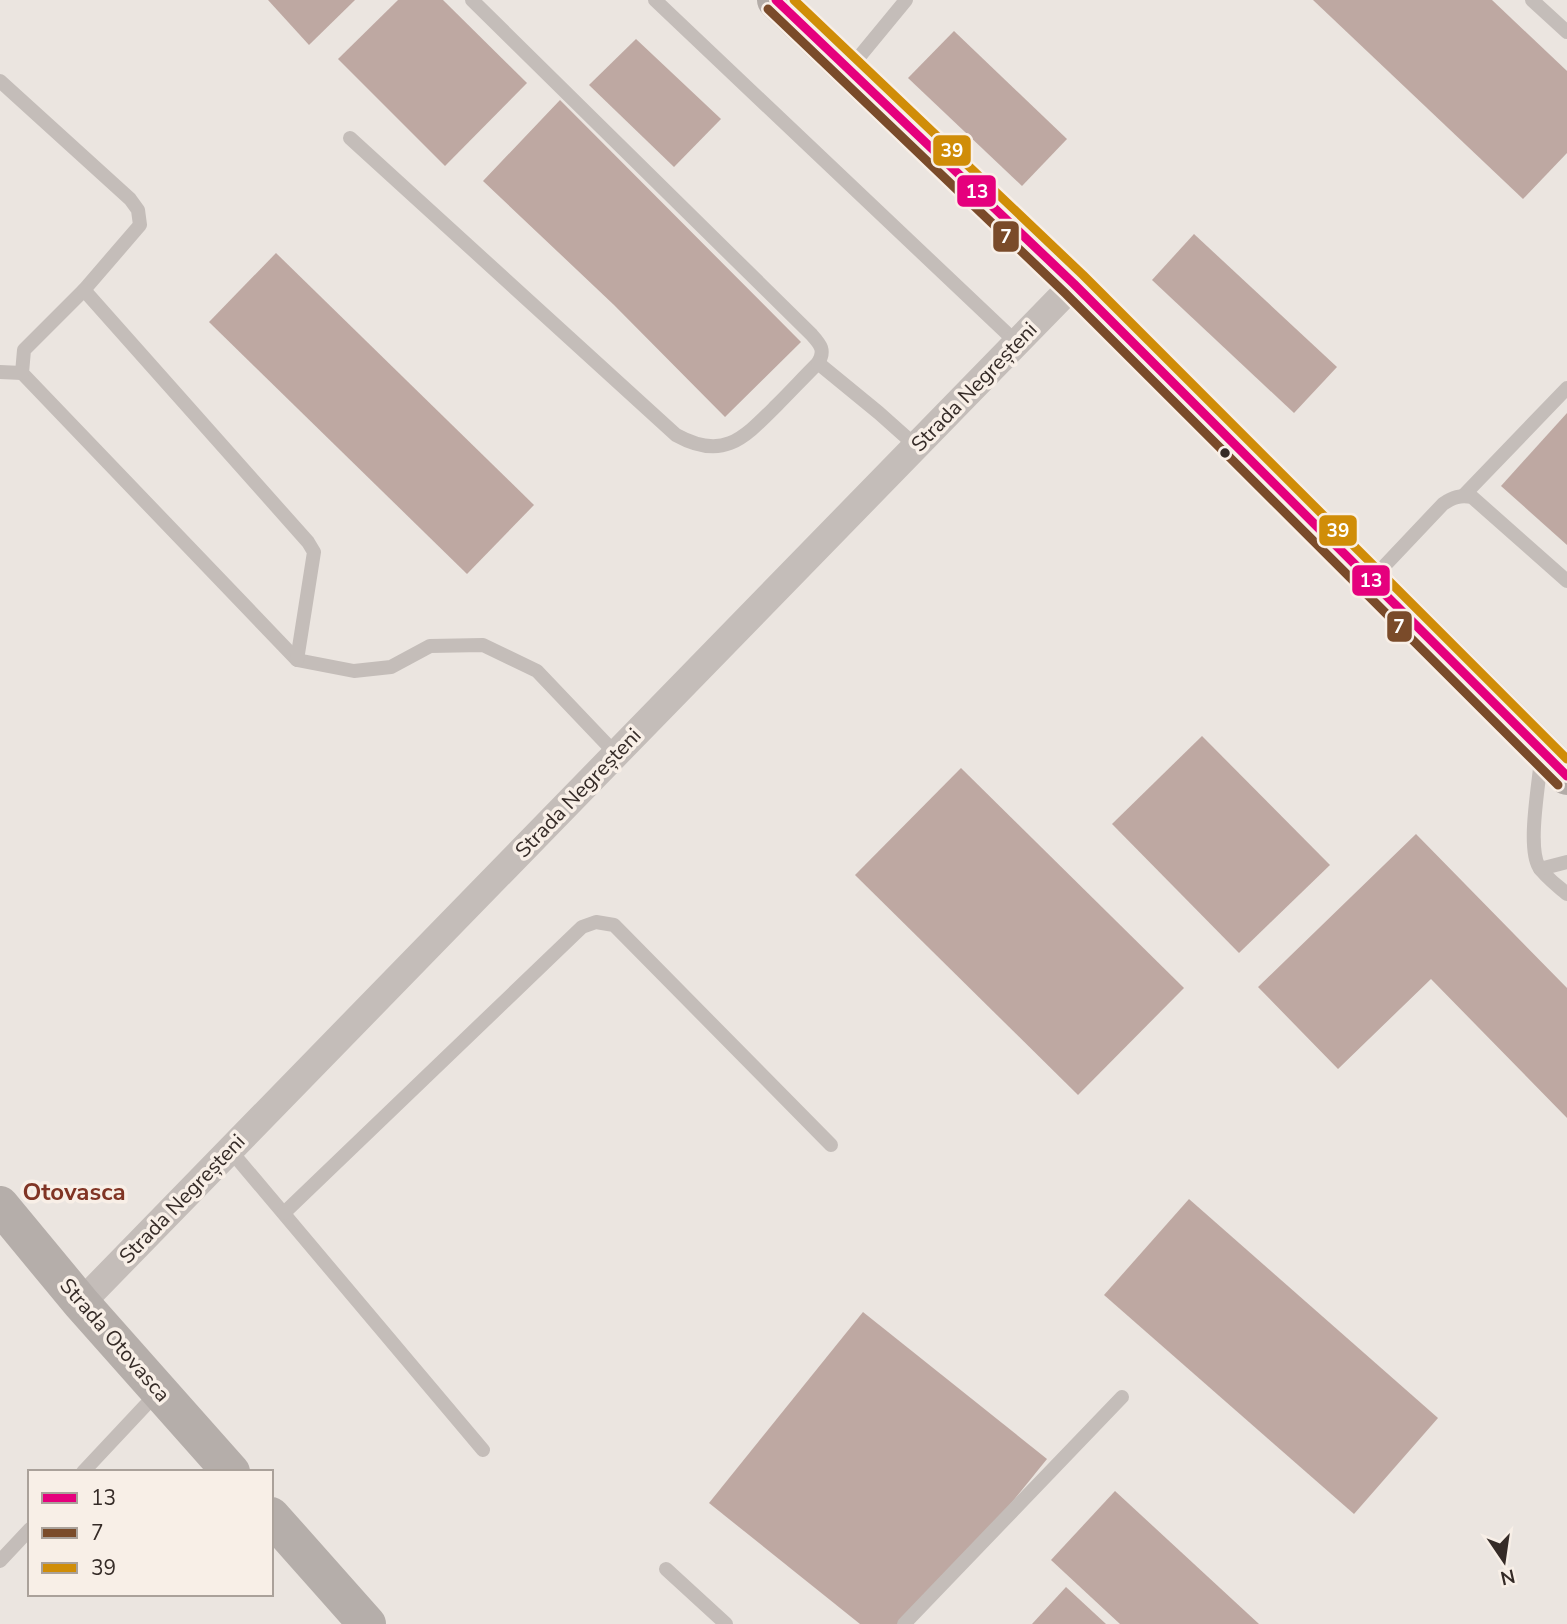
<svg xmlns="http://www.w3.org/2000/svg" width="1567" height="1624" viewBox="0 0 1567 1624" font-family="'Nunito Sans',sans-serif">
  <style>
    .building { fill: #bea8a2 }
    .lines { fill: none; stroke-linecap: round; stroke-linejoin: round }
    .lane { stroke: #c4bdb9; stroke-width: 14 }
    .street { stroke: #c4bdb9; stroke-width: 28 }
    .secondary { stroke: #b5aeaa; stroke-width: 38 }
    .primary { stroke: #b3aca8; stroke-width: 38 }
    .bus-1-casing { stroke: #f8efe7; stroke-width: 14 }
    .bus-2-casing { stroke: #f8efe7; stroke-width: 14 }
    .bus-3-casing { stroke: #f8efe7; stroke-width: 14 }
    .bus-1 { stroke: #e5007d; stroke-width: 9 }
    .bus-2 { stroke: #7a4b2a; stroke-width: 9 }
    .bus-3 { stroke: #d08d08; stroke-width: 9 }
    .bus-dot { fill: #352b27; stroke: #f8efe7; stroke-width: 2.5 }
    .labels { text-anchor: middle; stroke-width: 7; stroke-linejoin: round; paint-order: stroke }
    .street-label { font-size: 21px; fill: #352b27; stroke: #f8efe7 }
    .quarter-label { font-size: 24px; font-weight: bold; fill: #803424; stroke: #f8efe7 }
    .line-badge { stroke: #f8efe7; stroke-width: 2.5 }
    .badge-label { font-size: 19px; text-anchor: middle; font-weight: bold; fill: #fff }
  </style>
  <rect width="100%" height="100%" fill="#ebe5e0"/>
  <!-- building -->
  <g class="building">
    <polygon points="268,0 355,0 309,45"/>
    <polygon points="398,0 443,0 527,83 445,166 338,59"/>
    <polygon points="1313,0 1492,0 1567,71 1567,153 1523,199"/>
    <polygon points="954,31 1067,139 1022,186 908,78"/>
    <polygon points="636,39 721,119 674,167 589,85"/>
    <polygon points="560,100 801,342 725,417 614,305 483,181"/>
    <polygon points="1194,234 1337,367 1294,413 1152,280"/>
    <polygon points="276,253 534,505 467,574 209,322"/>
    <polygon points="1567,413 1567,545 1501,486"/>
    <polygon points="1202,736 1330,865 1239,953 1112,824"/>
    <polygon points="961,768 1184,988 1078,1095 855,875"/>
    <polygon points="1416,834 1567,988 1567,1118 1431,979 1338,1069 1258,987"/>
    <polygon points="1189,1199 1438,1418 1354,1514 1104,1295"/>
    <polygon points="863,1312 1047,1459 913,1624 860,1624 709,1503"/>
    <polygon points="1115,1491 1259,1624 1120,1624 1051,1560"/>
    <polygon points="1066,1587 1106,1624 1032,1624"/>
  </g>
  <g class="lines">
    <!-- lane -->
    <g class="lane">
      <polyline points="655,0 1017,343"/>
      <polyline points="1532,0 1567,32"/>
      <polyline points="850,68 906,0"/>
      <polyline points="0,81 130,199 138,210 140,225 84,290 24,350 22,373 297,660 354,671 391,667 430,646 483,645 537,671 616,754"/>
      <path d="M350,138L676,435C723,461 743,439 776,406C790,392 804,377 818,363C826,350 820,344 811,334L472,0"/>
      <polyline points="84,290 308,542 314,552 297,660"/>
      <polyline points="818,363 879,413 916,446"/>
      <polyline points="0,372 22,373"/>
      <polyline points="1463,496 1567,388"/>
      <path d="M1372,579L1443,504C1453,497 1460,495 1472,497L1567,581"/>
      <path d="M1541,759C1539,784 1527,847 1539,867C1545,877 1558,886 1567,894"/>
      <polyline points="1540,869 1567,862"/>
      <polyline points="230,1150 483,1450"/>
      <polyline points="284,1213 582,927 596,922 614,925 831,1145"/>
      <polyline points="83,1472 158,1392"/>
      <polyline points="0,1561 30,1529"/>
      <polyline points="666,1569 726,1624"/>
      <polyline points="904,1624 1122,1397"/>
    </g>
    <!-- street -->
    <polyline class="street" points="81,1303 1074,284"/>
    <!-- secondary -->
    <g class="secondary">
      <polyline points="0,1205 81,1303 231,1472"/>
      <polyline points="271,1516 367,1624"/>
    </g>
    <!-- primary -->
    <polyline class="primary" points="776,0 1074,284 1567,776"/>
    <defs>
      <polyline id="bus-1" points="776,0 1074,284 1567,776"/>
      <polyline id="bus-2" points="768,9 1065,293 1558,785"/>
      <polyline id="bus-3" points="794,0 1083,275 1567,759"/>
    </defs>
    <!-- bus-1 casing -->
    <use href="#bus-1" class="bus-1-casing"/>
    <!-- bus-2 casing -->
    <use href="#bus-2" class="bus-2-casing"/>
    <!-- bus-3 casing -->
    <use href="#bus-3" class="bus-3-casing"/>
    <!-- bus-1 -->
    <use href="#bus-1" class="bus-1"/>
    <!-- bus-2 -->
    <use href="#bus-2" class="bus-2"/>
    <!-- bus-3 -->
    <use href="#bus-3" class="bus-3"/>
  </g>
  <!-- markers -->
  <circle class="bus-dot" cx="1225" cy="453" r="6"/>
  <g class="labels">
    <!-- street labels -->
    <g class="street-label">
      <text transform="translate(974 387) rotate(-46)" y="7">Strada Negreșteni</text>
      <text transform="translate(578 793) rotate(-46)" y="7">Strada Negreșteni</text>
      <text transform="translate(182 1199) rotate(-46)" y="7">Strada Negreșteni</text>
      <text transform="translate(115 1340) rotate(49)" y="7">Strada Otovasca</text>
    </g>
    <!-- quarter labels -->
    <g class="quarter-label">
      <text x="74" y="1200">Otovasca</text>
    </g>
  </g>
  <g class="line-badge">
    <rect x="932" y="134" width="40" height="33" rx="7" fill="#d08d08"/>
    <rect x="956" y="174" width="41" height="34" rx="7" fill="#e5007d"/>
    <rect x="992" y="220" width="28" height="33" rx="7" fill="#7a4b2a"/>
    <rect x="1318" y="514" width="40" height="33" rx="7" fill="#d08d08"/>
    <rect x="1351" y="564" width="40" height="33" rx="7" fill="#e5007d"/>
    <rect x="1386" y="610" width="27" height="33" rx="7" fill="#7a4b2a"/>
  </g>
  <g class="badge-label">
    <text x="952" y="157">39</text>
    <text x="977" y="198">13</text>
    <text x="1006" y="243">7</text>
    <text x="1338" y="537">39</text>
    <text x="1371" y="587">13</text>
    <text x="1399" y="633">7</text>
  </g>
  <!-- legend -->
  <rect x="28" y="1470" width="245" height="126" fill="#f8efe7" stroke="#aaa19a" stroke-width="2"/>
  <rect x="42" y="1493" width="35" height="10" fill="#e5007d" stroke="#aaa19a" stroke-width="2"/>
  <text x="91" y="1505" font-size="21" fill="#352b27">13</text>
  <rect x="42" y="1528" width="35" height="10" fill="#7a4b2a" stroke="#aaa19a" stroke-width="2"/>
  <text x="91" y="1540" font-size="21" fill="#352b27">7</text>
  <rect x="42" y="1563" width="35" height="10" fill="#d08d08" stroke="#aaa19a" stroke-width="2"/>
  <text x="91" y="1575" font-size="21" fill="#352b27">39</text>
  <!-- north arrow -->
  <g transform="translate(1504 1561) rotate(167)" stroke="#f8efe7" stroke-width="5" paint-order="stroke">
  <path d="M0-5L12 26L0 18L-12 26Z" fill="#352b27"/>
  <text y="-10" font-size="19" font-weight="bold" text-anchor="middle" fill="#352b27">N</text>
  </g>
</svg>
